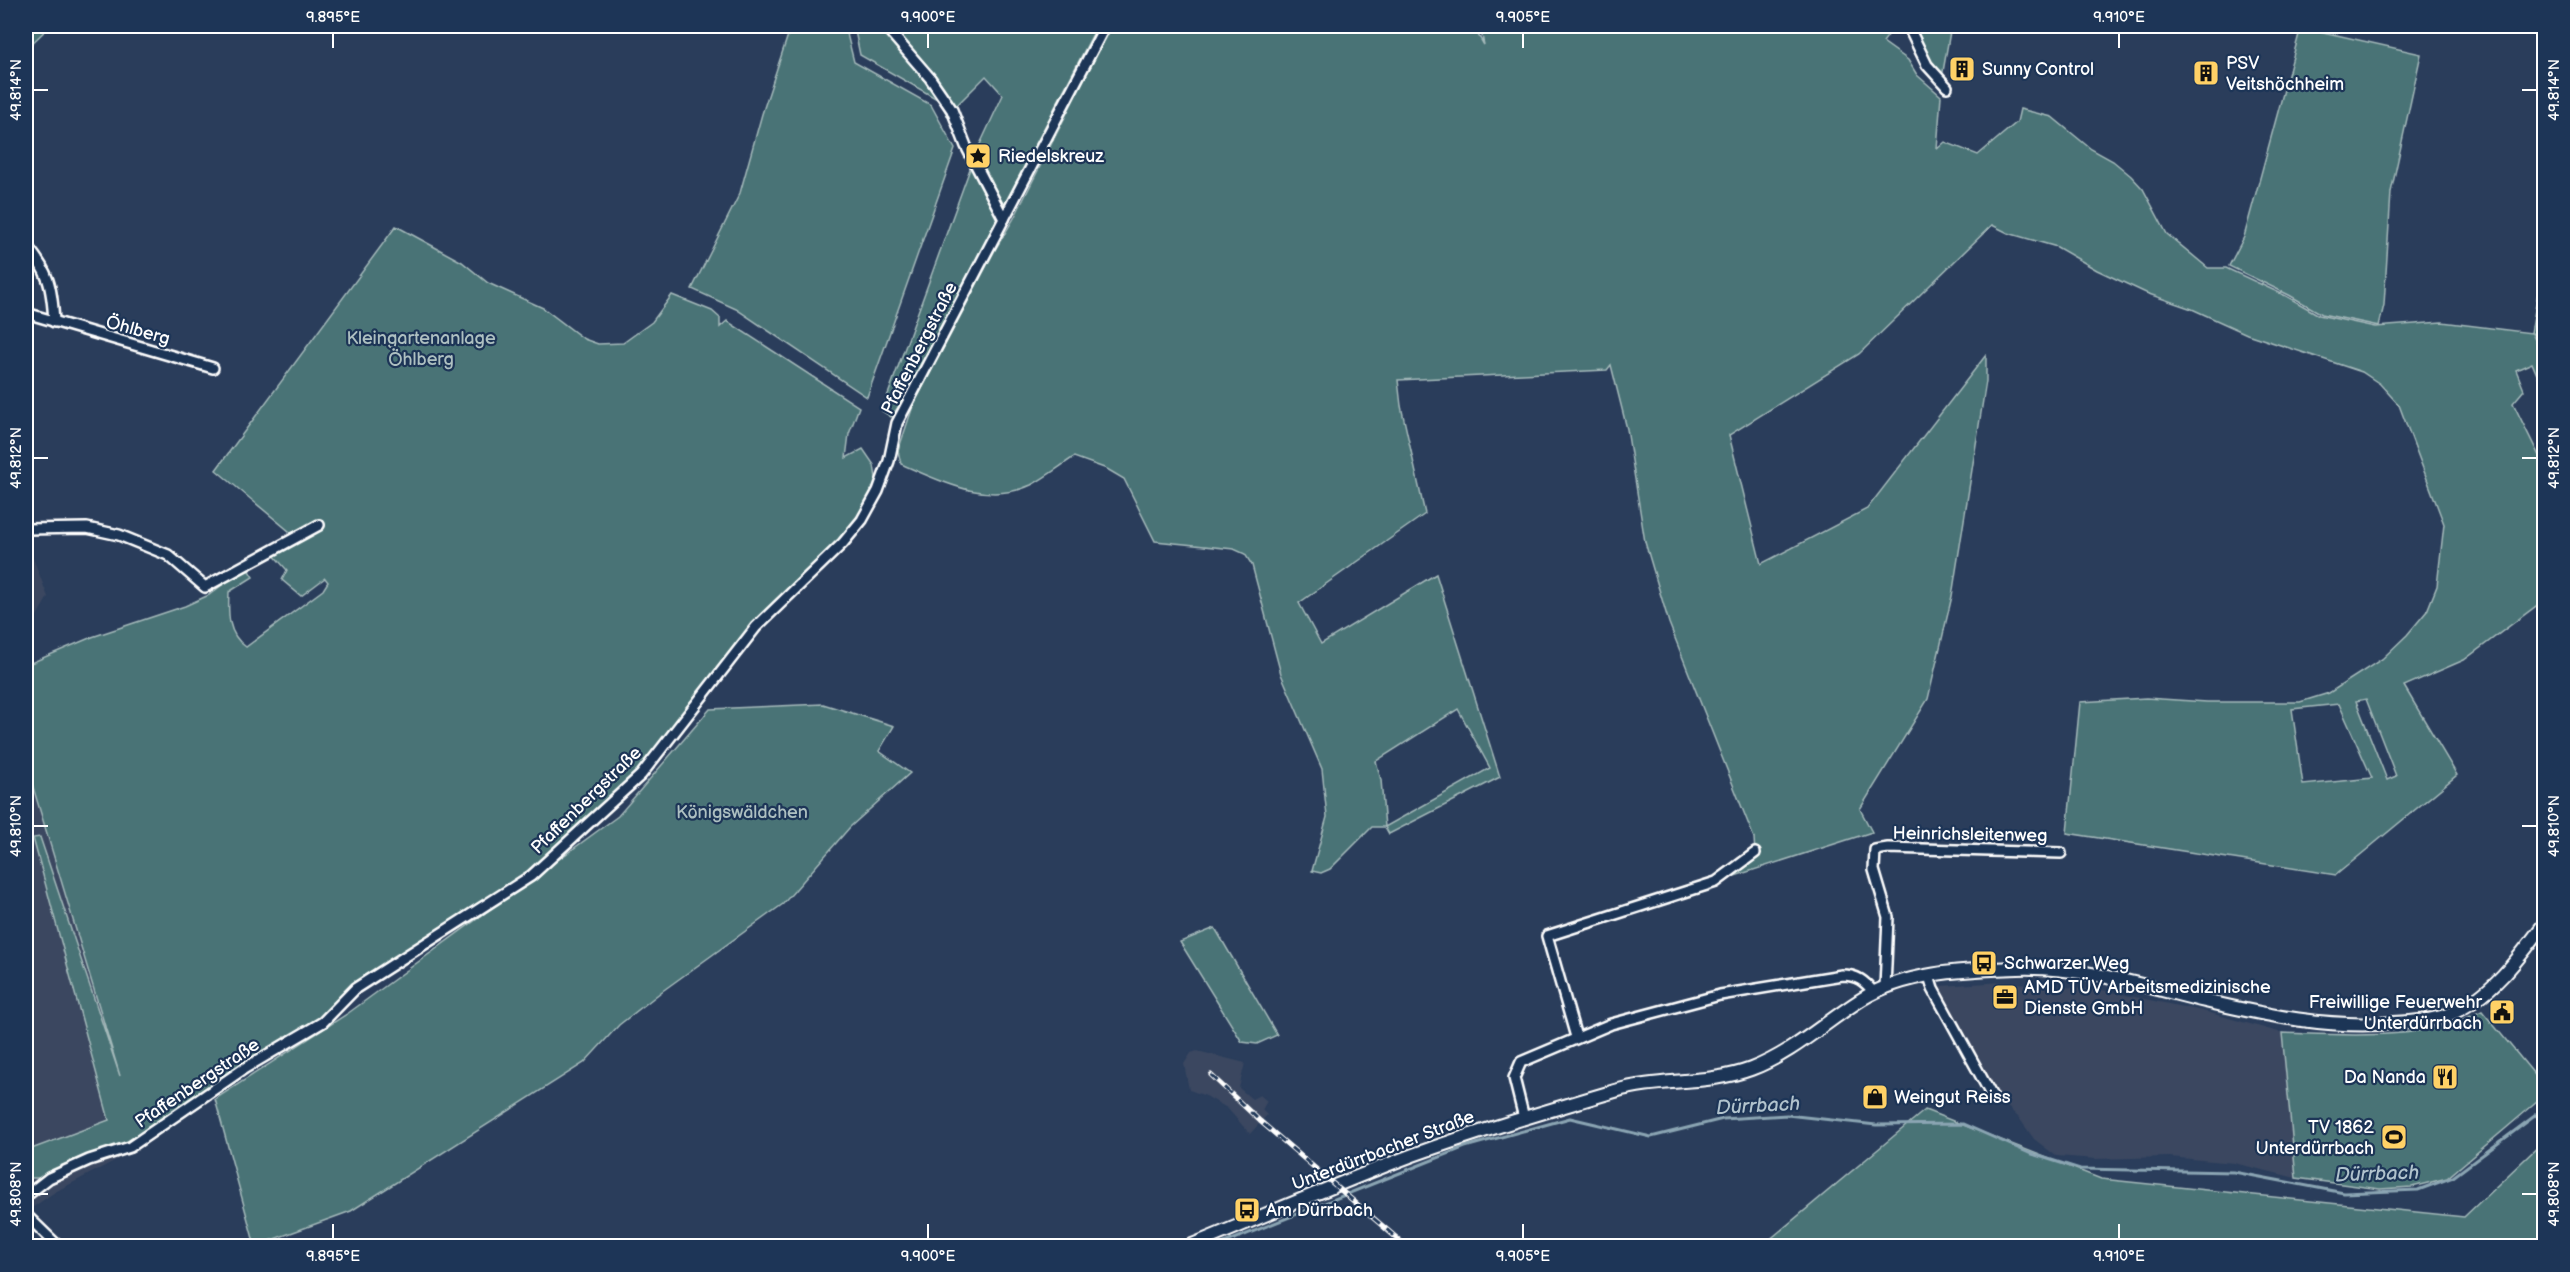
<svg xmlns="http://www.w3.org/2000/svg" width="2570" height="1272" viewBox="0 0 2570 1272" font-family="'Balsamiq Sans',sans-serif">
  <style>
    .built { fill: #3a4760 }
    .green { fill: #4a7376; stroke: #a4b9ba; stroke-width: 1.5; fill-rule: evenodd }
    .lines { fill: none; stroke-linecap: round; stroke-linejoin: round }
    .stream { stroke: #8ba5b3; stroke-width: 3 }
    .minor-casing { stroke: #fff; stroke-width: 14 }
    .tertiary-casing { stroke: #fff; stroke-width: 16 }
    .minor { stroke: #1d3557; stroke-width: 9 }
    .tertiary { stroke: #1d3557; stroke-width: 12 }
    .rail-casing { stroke: #fff; stroke-width: 5 }
    .rail { stroke: #1d3557; stroke-width: 3; stroke-dasharray: 9; stroke-linecap: butt }
    .ticks { fill: none; stroke: #fff; stroke-width: 2 }
    .labels { text-anchor: middle; stroke-width: 4.5; stroke-linejoin: round; paint-order: stroke }
    .poi-label { font-size: 18px; fill: #fff; stroke: #1d3557; text-anchor: start }
    .street-label { font-size: 18px; fill: #fff; stroke: #1d3557 }
    .park-label { font-size: 18px; fill: #aec0c1; stroke: #1d3557 }
    .water-label { font-size: 20px; font-style: italic; fill: #b1c3cd; stroke: #1d3557 }
    .neatline { fill: none; stroke: #fff; stroke-width: 2 }
    .ticks-label { font-size: 15px; text-anchor: middle; fill: #fff }
  </style>
  <rect width="100%" height="100%" fill="#2a3d5b"/>
  <filter id="ink" filterUnits="userSpaceOnUse"><feTurbulence type="fractalNoise" baseFrequency=".0167" numOctaves="2"/><feDisplacementMap in="SourceGraphic" scale="12" xChannelSelector="R" yChannelSelector="G"/><feConvolveMatrix kernelMatrix="1 2 1 2 8 2 1 2 1" color-interpolation-filters="sRGB"/></filter>
  <g filter="url(#ink)">
    <!-- built -->
    <g class="built">
      <polygon points="26,540 48,597 26,635"/>
      <polygon points="26,764 141,1147 55,1192 26,1212"/>
      <polygon points="2003,982 2102,990 2207,1012 2282,1033 2296,1178 2234,1163 2169,1157 2096,1159 2056,1156 2034,1139 2019,1118 1995,1095 1939,990 1941,986"/>
      <polygon points="1197,1051 1245,1063 1239,1088 1252,1099 1260,1095 1267,1101 1262,1110 1267,1115 1250,1134 1227,1108 1206,1096 1189,1090 1184,1064 1191,1053"/>
    </g>
    <!-- green -->
    <g class="green">
      <polygon points="26,26 50,26 26,49"/>
      <polygon points="791,26 845,26 854,62 931,105 955,149 867,397 736,309 692,289 740,193 762,114"/>
      <polygon points="854,26 1097,26 902,402 891,417 882,411 975,155 1003,95 986,76 952,110 954,128 939,100 860,55"/>
      <path d="M1111,26H1473L1484,45L1480,26H1895L1883,42L1908,60L1917,75L1941,96L1937,149L1945,142L1978,155L2017,122L2020,109L2052,117L2091,149L2113,161L2131,176L2143,189L2167,234L2208,268H2226L2286,296L2319,315L2375,327L2442,322L2531,333L2544,258V336L2532,333L2544,359V391L2532,363L2516,370L2524,390L2513,403L2544,466V600L2464,660L2404,686L2457,775L2336,875L2067,833L2080,702L2146,698L2207,702H2300L2329,693L2382,659L2407,635L2427,611L2437,586L2444,524L2399,405L2380,384L2362,372L2247,334L2192,309L2146,293L2097,270L2057,247L2008,233L1992,225L1859,354L1729,435L1761,564L1867,509L1986,355V381L1952,596L1928,699L1860,809L1872,832L1716,882L1755,853L1754,838L1669,623L1645,542L1627,429L1611,365L1607,370L1398,380L1401,406L1425,514L1299,603L1321,644L1436,574L1500,777L1389,834L1385,827H1372L1330,869L1321,873L1312,871L1327,817L1322,769L1281,674L1252,565L1245,554L1234,549L1155,541L1124,479L1107,469L1074,457C1060,466 1046,477 1031,485C987,506 940,481 901,464L898,451L913,406L996,248L1013,220ZM2366,699L2396,776L2387,780L2356,701ZM2339,704L2372,778L2303,785L2292,709ZM1458,709L1490,768L1385,827L1381,780L1376,761Z"/>
      <polygon points="1901,26 1951,26 1941,83 1924,69"/>
      <polygon points="2301,27 2421,54 2391,192 2384,305 2379,326 2322,314 2289,295 2229,266 2244,237"/>
      <path d="M396,226L462,262L488,283L543,308L584,339L598,344L623,343L652,322L672,295L712,311L720,318V327L727,321L859,407L849,434L846,458L863,449L874,465L878,491L862,520L756,627L641,775L531,876L356,988L323,1022L130,1147L49,1178H26V1151L109,1120L33,838L40,837L120,1076L26,764V665L92,637L185,606L209,595L246,566L253,577L229,592C228,613 227,634 246,647L323,590L328,582L325,578L301,596L282,580L287,570L271,552L296,537L216,470Z"/>
      <polygon points="823,704 894,726 879,751 910,773 850,827 783,904 661,992 619,1025 584,1063 351,1211 255,1246 215,1099 347,1014 618,816 710,709"/>
      <polygon points="1215,928 1277,1035 1257,1044 1242,1042 1180,942"/>
      <path d="M2482,1011L2544,1086V1096L2447,1178L2412,1187L2380,1189L2296,1178L2282,1033C2347,1035 2422,1042 2482,1011Z"/>
      <polygon points="1925,1110 2101,1179 2464,1217 2544,1141 2544,1246 1762,1246"/>
    </g>
    <g class="lines">
      <!-- stream -->
      <polyline class="stream" points="1217,1246 1465,1147 1570,1118 1651,1137 1723,1119 1787,1115 1876,1125 1963,1124 2029,1153 2080,1169 2234,1172 2344,1193 2418,1190 2453,1177 2544,1109"/>
      <defs>
        <g id="minor">
          <polyline points="885,26 930,78 952,110 966,146 1004,219"/>
          <polyline points="1908,26 1927,65 1947,87"/>
          <path d="M26,245C49,272 52,286 54,322"/>
          <polyline points="26,313 213,368"/>
          <polyline points="26,529 87,528 119,535 168,555 205,587 319,525"/>
          <polyline points="1929,976 1933,989 1994,1100"/>
          <polyline points="1885,988 1888,917 1874,870 1875,850 1888,848 2061,853"/>
          <polyline points="1576,1037 1547,936 1716,882 1755,853"/>
          <path d="M1524,1118L1514,1078L1521,1062L1611,1024L1720,995L1842,975C1857,975 1865,981 1874,993"/>
          <polyline points="26,1196 49,1178 89,1160 130,1147 245,1068 323,1022 356,988 531,876 641,775 756,627 843,543 862,520 878,491 889,461 897,423 1105,26"/>
          <polyline points="26,1215 58,1246"/>
        </g>
        <path id="tertiary" d="M1190,1246C1264,1216 1338,1183 1413,1155C1479,1131 1547,1111 1615,1091C1659,1078 1708,1085 1751,1069C1793,1053 1825,1022 1862,999C1907,971 1967,970 2018,968C2082,966 2144,986 2205,1001C2265,1015 2331,1029 2393,1023C2412,1022 2432,1021 2450,1014C2490,998 2520,957 2544,924"/>
      </defs>
      <!-- minor casing -->
      <use href="#minor" class="minor-casing"/>
      <!-- tertiary casing -->
      <use href="#tertiary" class="tertiary-casing"/>
      <!-- minor -->
      <use href="#minor" class="minor"/>
      <!-- tertiary -->
      <use href="#tertiary" class="tertiary"/>
      <defs>
        <polyline id="rail" points="1211,1075 1260,1121 1406,1246"/>
      </defs>
      <!-- rail casing -->
      <use href="#rail" class="rail-casing"/>
      <!-- rail -->
      <use href="#rail" class="rail"/>
    </g>
  </g>
  <!-- ticks -->
  <path class="ticks" d="M333,33V48M928,33V48M1523,33V48M2119,33V48M33,90H48M2522,90H2537M33,458H48M2522,458H2537M33,826H48M2522,826H2537M33,1194H48M2522,1194H2537M333,1224V1239M928,1224V1239M1523,1224V1239M2119,1224V1239"/>
  <!-- icons -->
  <defs>
    <symbol id="building-square" viewBox="-11 -11 22 22"><rect x="-9" y="-9" width="18" height="18" rx="4" fill="#ffd166" stroke="#1d3557"/><path d="M-4-6H4V6H1V3H-1V6H-4ZM-2.5-4.3h1.7v1.8h-1.7ZM.8-4.3h1.7v1.8H.8ZM-2.5-1h1.7V.8h-1.7ZM.8-1h1.7V.8H.8Z" fill="#111"/></symbol>
    <symbol id="sight-square" viewBox="-11 -11 22 22"><rect x="-9" y="-9" width="18" height="18" rx="4" fill="#ffd166" stroke="#1d3557"/><path d="M0-6L1.8-2.2L6-1.7L2.9 1.2L3.7 5.4L0 3.3L-3.7 5.4L-2.9 1.2L-6-1.7L-1.8-2.2Z" fill="#111"/></symbol>
    <symbol id="bus-square" viewBox="-11 -11 22 22"><rect x="-9" y="-9" width="18" height="18" rx="4" fill="#ffd166" stroke="#1d3557"/><path d="M-5-6H5V4H4V6H2V4H-2V6H-4V4H-5ZM-3.5-4V0h7V-4ZM-3.5 1.2v1.5H-2V1.2ZM2 1.2v1.5H3.5V1.2Z" fill="#111"/></symbol>
    <symbol id="office-square" viewBox="-11 -11 22 22"><rect x="-9" y="-9" width="18" height="18" rx="4" fill="#ffd166" stroke="#1d3557"/><path d="M-6-3h4V-5.5h4V-3h4V5H-6ZM-1-4.5V-3h2v-1.5ZM-6 0V1H6V0Z" fill="#111"/></symbol>
    <symbol id="civic-square" viewBox="-11 -11 22 22"><rect x="-9" y="-9" width="18" height="18" rx="4" fill="#ffd166" stroke="#1d3557"/><path d="M-.6-6.5H3V-4.5H.6V-3L4-1V1h2V6H-6V1h2V-1L-.6-3ZM-1.2 2.5V6h2.4V2.5Z" fill="#111"/></symbol>
    <symbol id="restaurant-square" viewBox="-11 -11 22 22"><rect x="-9" y="-9" width="18" height="18" rx="4" fill="#ffd166" stroke="#1d3557"/><path d="M-5-6h1v4h1v-4h1v4h1v-4h1v5L-1.5 .5V6h-2V.5L-5-1ZM5-6V6H3V1.5H1.5Q1.5-4 5-6Z" fill="#111"/></symbol>
    <symbol id="shop-square" viewBox="-11 -11 22 22"><rect x="-9" y="-9" width="18" height="18" rx="4" fill="#ffd166" stroke="#1d3557"/><path d="M-5-2.5h2.3a2.7 3.5 0 0 1 5.4 0H5L5.5 6h-11ZM-1.5-2.5h3a1.5 2.3 0 0 0-3 0Z" fill="#111"/></symbol>
    <symbol id="stadium-square" viewBox="-11 -11 22 22"><rect x="-9" y="-9" width="18" height="18" rx="4" fill="#ffd166" stroke="#1d3557"/><path d="M0-5a6.5 5 0 1 0 0 10a6.5 5 0 1 0 0-10ZM-3.5-1.8h7v3.6h-7Z" fill="#111"/></symbol>
  </defs>
  <g fill-rule="evenodd">
    <use href="#building-square" x="1947" y="54" width="30" height="30"/>
    <use href="#building-square" x="2191" y="58" width="30" height="30"/>
    <use href="#sight-square" x="963" y="141" width="30" height="30"/>
    <use href="#bus-square" x="1969" y="948" width="30" height="30"/>
    <use href="#office-square" x="1990" y="982" width="30" height="30"/>
    <use href="#civic-square" x="2487" y="997" width="30" height="30"/>
    <use href="#restaurant-square" x="2430" y="1062" width="30" height="30"/>
    <use href="#shop-square" x="1860" y="1082" width="30" height="30"/>
    <use href="#stadium-square" x="2379" y="1122" width="30" height="30"/>
    <use href="#bus-square" x="1232" y="1195" width="30" height="30"/>
  </g>
  <g class="labels">
    <!-- poi labels -->
    <g class="poi-label">
      <text x="2226" y="69">PSV<tspan x="2226" dy="21">Veitshöchheim</tspan></text>
      <text x="1982" y="75">Sunny Control</text>
      <text x="998" y="162">Riedelskreuz</text>
      <text x="2004" y="969">Schwarzer Weg</text>
      <text x="2024" y="993">AMD TÜV Arbeitsmedizinische<tspan x="2024" dy="21">Dienste GmbH</tspan></text>
      <text x="2482" y="1008" text-anchor="end">Freiwillige Feuerwehr<tspan x="2482" dy="21">Unterdürrbach</tspan></text>
      <text x="2426" y="1083" text-anchor="end">Da Nanda</text>
      <text x="1894" y="1103">Weingut Reiss</text>
      <text x="2374" y="1133" text-anchor="end">TV 1862<tspan x="2374" dy="21">Unterdürrbach</tspan></text>
      <text x="1266" y="1216">Am Dürrbach</text>
    </g>
    <!-- street labels -->
    <g class="street-label">
      <text transform="translate(138 330) rotate(16)" y="6">Öhlberg</text>
      <text transform="translate(919 348) rotate(-63)" y="6">Pfaffenbergstraße</text>
      <text transform="translate(586 800) rotate(-44)" y="6">Pfaffenbergstraße</text>
      <text transform="translate(1970 834) rotate(1)" y="6">Heinrichsleitenweg</text>
      <text transform="translate(197 1083) rotate(-34)" y="6">Pfaffenbergstraße</text>
      <text transform="translate(1383 1150) rotate(-21)" y="6">Unterdürrbacher Straße</text>
    </g>
    <!-- park labels -->
    <g class="park-label">
      <text x="421" y="344">Kleingartenanlage<tspan x="421" dy="21">Öhlberg</tspan></text>
      <text x="742" y="818">Königswäldchen</text>
    </g>
    <!-- water labels -->
    <g class="water-label">
      <text transform="translate(1758 1105) rotate(-3)" y="7">Dürrbach</text>
      <text transform="translate(2377 1173) rotate(-2)" y="7">Dürrbach</text>
    </g>
  </g>
  <!-- margin -->
  <rect width="2570" height="1272" fill="none" stroke="#1d3557" stroke-width="66"/>
  <rect x="33" y="33" width="2504" height="1206" class="neatline"/>
  <g class="ticks-label">
    <text x="333" y="22">9.895°E</text>
    <text x="928" y="22">9.900°E</text>
    <text x="1523" y="22">9.905°E</text>
    <text x="2119" y="22">9.910°E</text>
    <text transform="translate(16 90) rotate(-90)" y="5">49.814°N</text>
    <text transform="translate(2554 90) rotate(-90)" y="5">49.814°N</text>
    <text transform="translate(16 458) rotate(-90)" y="5">49.812°N</text>
    <text transform="translate(2554 458) rotate(-90)" y="5">49.812°N</text>
    <text transform="translate(16 826) rotate(-90)" y="5">49.810°N</text>
    <text transform="translate(2554 826) rotate(-90)" y="5">49.810°N</text>
    <text transform="translate(16 1194) rotate(-90)" y="5">49.808°N</text>
    <text transform="translate(2554 1194) rotate(-90)" y="5">49.808°N</text>
    <text x="333" y="1261">9.895°E</text>
    <text x="928" y="1261">9.900°E</text>
    <text x="1523" y="1261">9.905°E</text>
    <text x="2119" y="1261">9.910°E</text>
  </g>
</svg>
